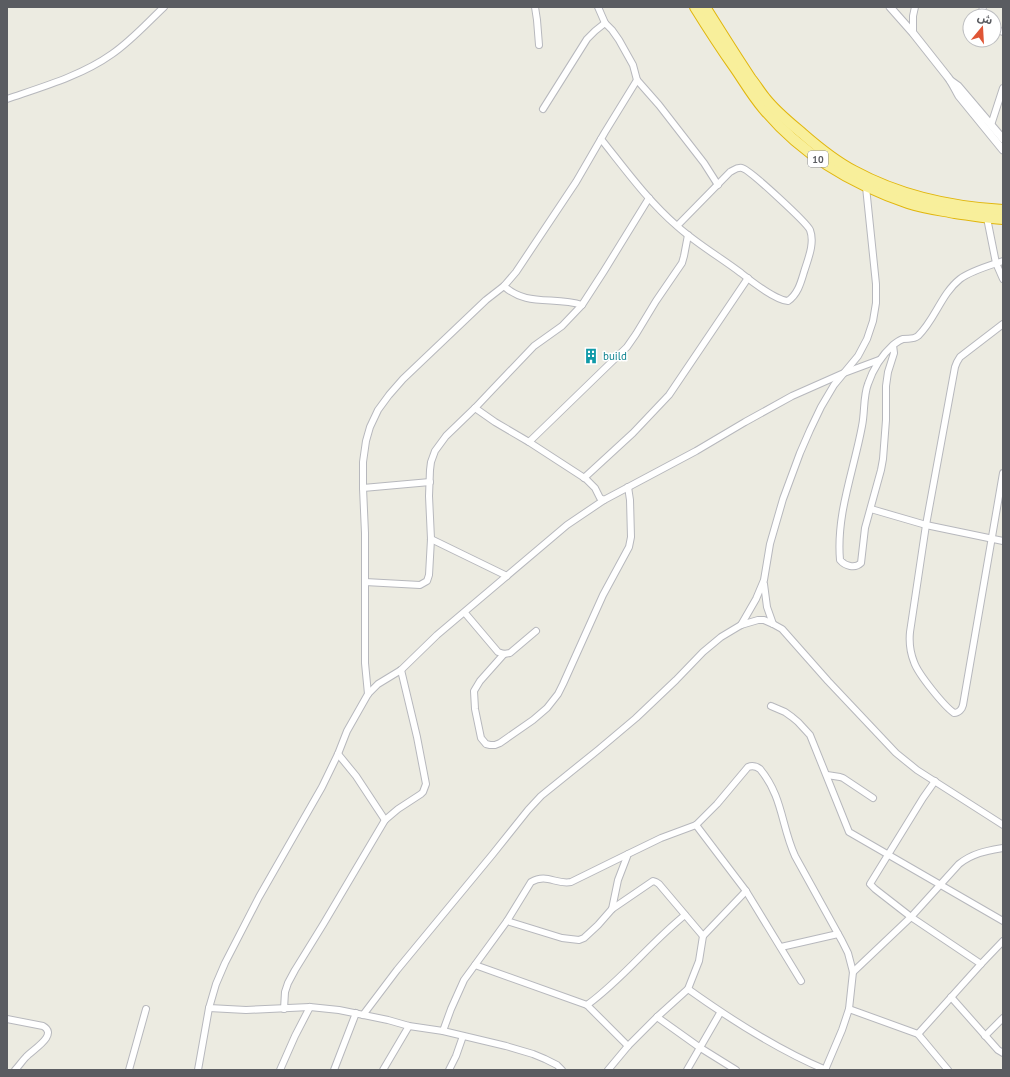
<svg xmlns="http://www.w3.org/2000/svg" width="1010" height="1077" viewBox="0 0 1010 1077" font-family="'PT Sans','Noto Sans Arabic',sans-serif">
  <style>
    .lines { fill: none; stroke-linecap: round; stroke-linejoin: round }
    .minor-casing { stroke: #b7b8bd; stroke-width: 8 }
    .tertiary-casing { stroke: #b7b8bd; stroke-width: 9 }
    .trunk-casing { stroke: #e1b60d; stroke-width: 12 }
    .minor { stroke: #fff; stroke-width: 6 }
    .tertiary { stroke: #fff; stroke-width: 7 }
    .trunk { stroke: #f8ef9b; stroke-width: 10 }
    .labels { text-anchor: middle; stroke-width: 3; stroke-linejoin: round; paint-order: stroke }
    .shield { fill: #fff; stroke: #8c8d90; stroke-width: 1 }
    .shield-label { font-size: 10px; font-weight: bold; fill: #5a5c61 }
    .culture-label { font-size: 11px; fill: #0d838f; stroke: #fff; text-anchor: start }
  </style>
  <rect width="100%" height="100%" fill="#ecebe1"/>
  <g class="lines">
    <defs>
      <g id="minor">
        <polyline points="535,7 537,20 539,45"/>
        <polyline points="598,7 605,23"/>
        <polyline points="981,16 983,7"/>
        <polyline points="994,29 1003,32"/>
        <polyline points="913,33 913,16 915,7"/>
        <path d="M7,99C42,87 81,76 112,54C131,41 147,23 164,7"/>
        <polyline points="543,109 587,39 595,31 605,23 612,30 619,40 633,65 637,80 659,105 704,163 718,185"/>
        <polyline points="991,125 1003,88"/>
        <path d="M601,139C625,169 648,201 677,226C697,244 720,257 741,273C751,281 775,300 788,301C798,294 801,282 804,272C808,259 815,243 810,230C807,223 749,169 742,168C737,167 734,170 730,172L677,226"/>
        <polyline points="987,218 996,263 1003,279"/>
        <path d="M504,286C526,307 555,296 582,305"/>
        <path d="M1003,324L960,357L957,362L955,367L926,525L910,632C909,642 910,652 914,662C918,674 944,706 954,713C959,713 962,709 963,705L1003,473"/>
        <path d="M893,345C881,356 873,369 868,384C863,397 865,412 862,426C854,470 836,514 840,560C845,566 855,569 861,563L865,528L881,470L883,459L886,420V386L888,372L894,353L893,345C896,343 899,340 903,339C909,338 913,340 918,336C935,320 941,294 960,279C970,271 991,265 1003,261"/>
        <polyline points="475,408 495,422 529,442 627,347 636,334 656,301 682,263 684,256 688,235"/>
        <polyline points="529,442 586,479 595,488 600,498 604,500"/>
        <polyline points="584,478 633,433 669,395 748,278"/>
        <polyline points="363,488 430,482"/>
        <polyline points="871,509 926,525 1003,541"/>
        <polyline points="431,539 507,576"/>
        <polyline points="365,582 420,585 427,581 429,575 431,539 429,496 430,470 431,462 435,451 446,436 475,408 492,390 534,346 562,326 582,305 604,271 649,198"/>
        <polyline points="764,584 767,607 773,624"/>
        <polyline points="465,613 498,652 504,654 510,653 536,631"/>
        <polyline points="741,625 756,599 764,580 770,544 783,499 800,453 810,430 821,407 834,385 858,356 867,339 873,321 876,303 876,284 866,187"/>
        <polyline points="504,654 480,681 474,691 475,709 481,738 486,744 490,745 495,745 500,743 533,720 547,708 558,694 563,684 603,595 629,547 631,537 630,500 628,487"/>
        <polyline points="368,694 365,663 365,533 363,488 363,462 366,441 370,427 378,410 389,395 403,379 486,300 504,286 516,272 576,182 605,132 637,80"/>
        <polyline points="771,706 785,712 792,717 798,722 810,735 849,832 1003,921"/>
        <polyline points="338,754 356,776 385,820"/>
        <polyline points="827,775 840,777 843,778 873,798"/>
        <polyline points="935,781 923,798 870,884 875,889 911,917 981,964"/>
        <polyline points="696,825 746,891 801,981"/>
        <path d="M612,909L618,880L628,854L661,838L696,825L717,804L748,767C753,765 756,766 760,769C783,797 781,825 795,856L842,941L848,953L853,972L849,1009L842,1030L825,1070"/>
        <path d="M507,921L531,882C547,873 556,885 571,882L628,854"/>
        <polyline points="781,947 838,934"/>
        <path d="M475,965L587,1005C623,979 650,943 685,915"/>
        <path d="M853,972L911,917L959,864C973,853 986,851 1003,848"/>
        <path d="M688,989C730,1019 778,1050 826,1070"/>
        <polyline points="951,997 998,1050 1003,1053"/>
        <polyline points="587,1005 628,1046"/>
        <polyline points="209,1008 246,1010 310,1007 339,1010 388,1020 409,1026 443,1031 506,1046 533,1054 545,1059 557,1065 562,1070"/>
        <polyline points="284,1009 285,992 288,983 295,970 324,923 385,820 398,809 421,794 423,792 426,784 417,737 401,670"/>
        <polyline points="849,1009 918,1034 948,1070"/>
        <polyline points="363,1015 397,970 492,855 528,810 541,796 598,750 636,718 676,680 703,652 721,637 741,625 758,620 764,620 773,624 782,629 828,681 896,753 917,770 1003,825"/>
        <polyline points="657,1017 699,1047 736,1070"/>
        <path d="M7,1019L43,1026C59,1035 32,1050 26,1057C22,1061 19,1066 15,1070"/>
        <polyline points="443,1031 451,1009 464,980 507,921 562,938 579,940 584,938 598,925 612,909 653,881 656,882 659,884 703,936"/>
        <polyline points="918,1034 981,964 1003,941"/>
        <polyline points="985,1036 1003,1018"/>
        <polyline points="129,1070 146,1009"/>
        <polyline points="198,1070 209,1008 216,984 225,963 259,897 322,787 338,754 347,731 368,694 378,684 401,670 437,635 567,525 604,500 696,451 745,422 792,396 844,373 879,360"/>
        <polyline points="280,1070 295,1036 310,1007"/>
        <polyline points="334,1070 356,1013"/>
        <polyline points="383,1070 409,1026"/>
        <polyline points="449,1070 456,1056 463,1036"/>
        <polyline points="608,1070 628,1046 657,1017 688,989 699,961 703,936 746,891"/>
        <polyline points="687,1070 720,1013"/>
      </g>
      <g id="tertiary">
        <path d="M890,7L913,33L947,76C952,82 955,89 959,96L1003,150"/>
        <polyline points="951,81 958,86 1003,139"/>
      </g>
      <g id="trunk">
        <path d="M695,7C708,28 721,48 735,68C744,81 752,95 763,108C801,154 851,184 908,203C923,208 939,210 955,213C971,215 987,218 1003,219"/>
        <path d="M705,7C720,31 735,55 751,79C756,85 760,92 765,98C776,112 790,123 803,134C819,148 835,161 854,171C900,196 951,207 1003,210"/>
      </g>
    </defs>
    <!-- minor casing -->
    <use href="#minor" class="minor-casing"/>
    <!-- tertiary casing -->
    <use href="#tertiary" class="tertiary-casing"/>
    <!-- trunk casing -->
    <use href="#trunk" class="trunk-casing"/>
    <!-- minor -->
    <use href="#minor" class="minor"/>
    <!-- tertiary -->
    <use href="#tertiary" class="tertiary"/>
    <!-- trunk -->
    <use href="#trunk" class="trunk"/>
  </g>
  <!-- icons -->
  <defs>
    <symbol id="building-bare" viewBox="-9 -9 18 18"><path d="M-4-6H4V6H1V3H-1V6H-4ZM-2.5-4.3h1.7v1.8h-1.7ZM.8-4.3h1.7v1.8H.8ZM-2.5-1h1.7V.8h-1.7ZM.8-1h1.7V.8H.8Z" fill="#0f9aa8" stroke="#fff" stroke-width="2.5" paint-order="stroke"/></symbol>
  </defs>
  <g fill-rule="evenodd">
    <use href="#building-bare" x="580" y="345" width="22" height="22"/>
  </g>
  <g class="labels">
    <!-- shield labels -->
    <rect class="shield" x="808" y="151" width="20" height="16" rx="3"/>
    <g class="shield-label">
      <text x="818" y="163">10</text>
    </g>
    <!-- culture labels -->
    <g class="culture-label">
      <text x="603" y="360">build</text>
    </g>
  </g>
  <!-- border -->
  <rect width="1010" height="1077" fill="none" stroke="#5a5c61" stroke-width="16"/>
  <!-- north arrow -->
  <g transform="translate(982 28) rotate(18)"><circle r="19" fill="#ffffff" stroke="#bdbec0"/>
  <path d="M0-3L7 15L0 10L-7 15Z" fill="#df5535"/>
  <text y="-6" font-size="11" font-weight="bold" text-anchor="middle" fill="#5a5c61">ش</text>
  </g>
</svg>
